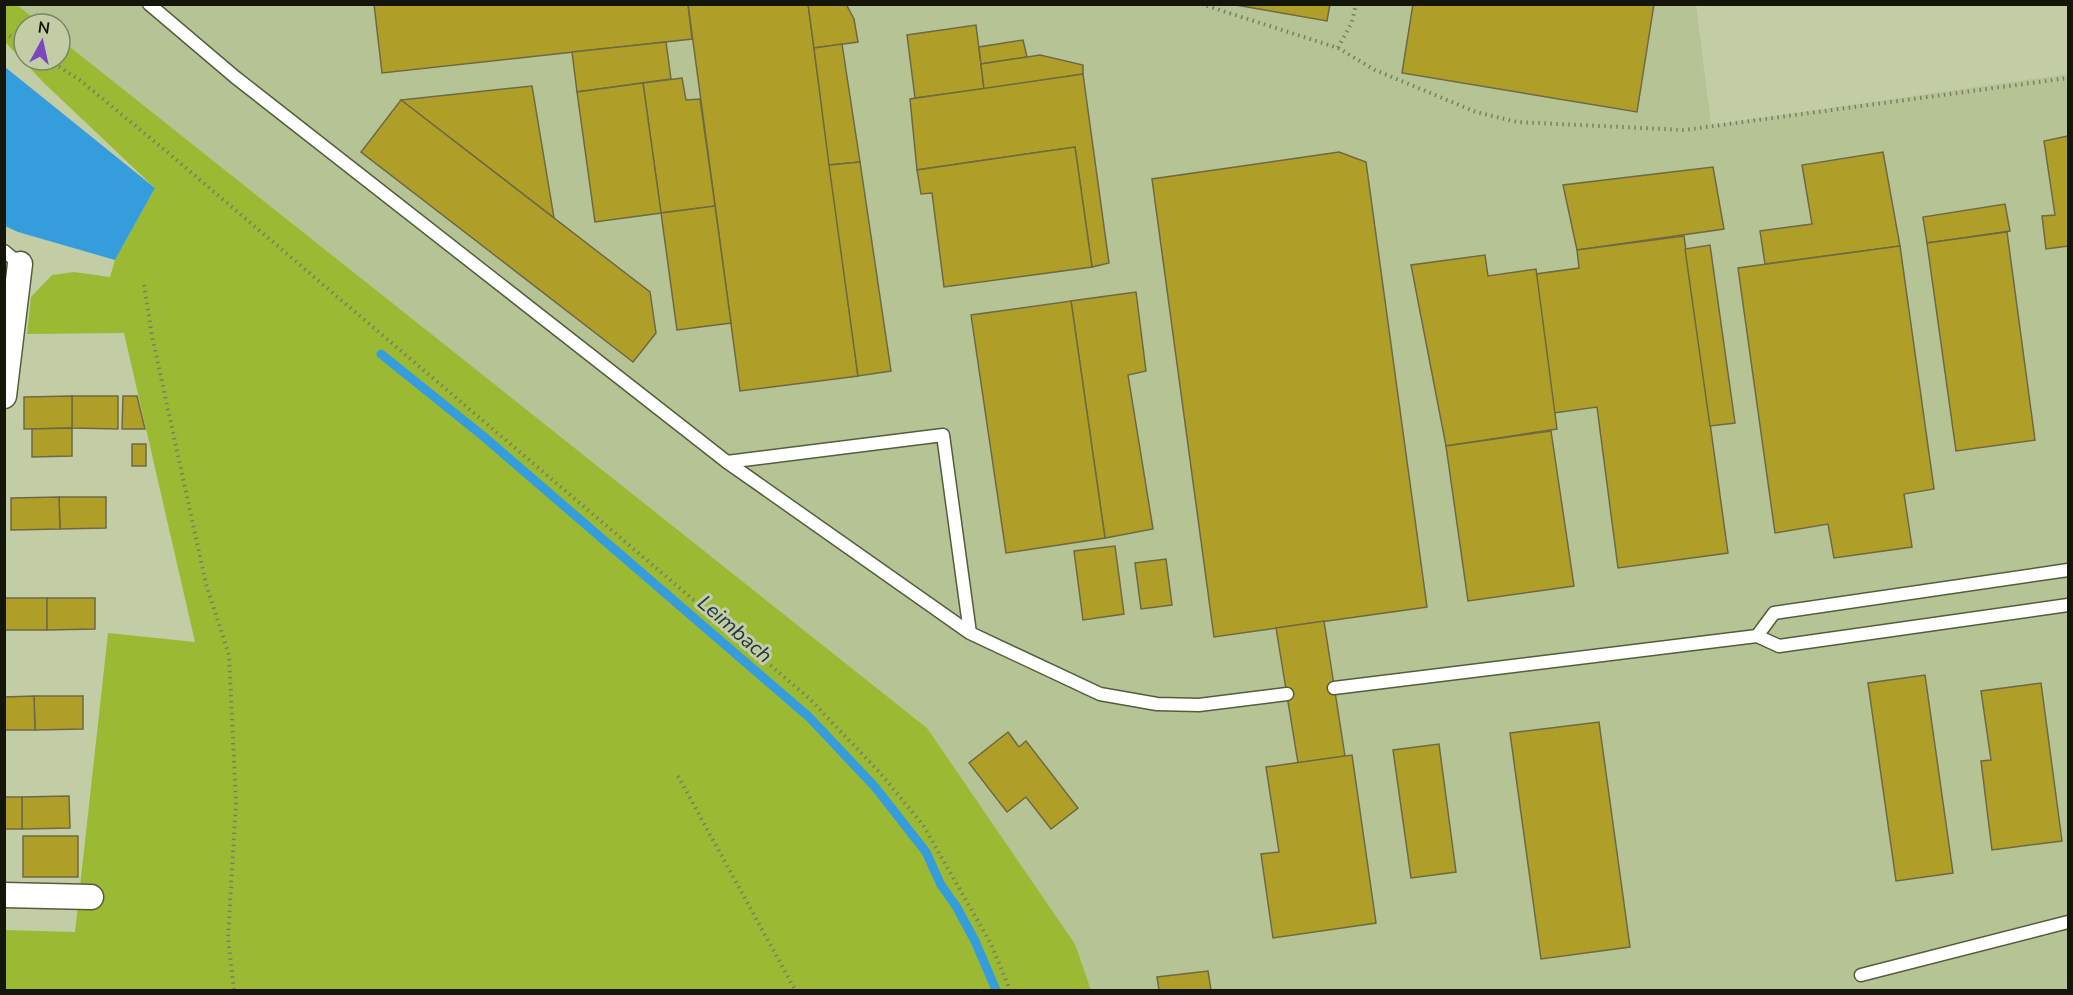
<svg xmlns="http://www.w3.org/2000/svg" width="2073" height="995" viewBox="0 0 2073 995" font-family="'Nunito Sans',sans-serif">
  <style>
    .built { fill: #b6c395 }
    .green { fill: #9cb934 }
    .water { fill: #369ddd }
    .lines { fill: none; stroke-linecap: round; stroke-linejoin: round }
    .stream { stroke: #369ddd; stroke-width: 9 }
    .building { fill: #af9f28; stroke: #6e6944; stroke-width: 1.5 }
    .service-casing { stroke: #545d3a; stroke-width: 15 }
    .minor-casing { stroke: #545d3a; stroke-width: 27 }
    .path { stroke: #788063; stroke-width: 4; stroke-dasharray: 1.5 4.5; stroke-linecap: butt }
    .service { stroke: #fff; stroke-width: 12 }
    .minor { stroke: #fff; stroke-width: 24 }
    .labels { text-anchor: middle; stroke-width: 6; stroke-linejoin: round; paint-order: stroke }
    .water-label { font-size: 21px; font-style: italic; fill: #213746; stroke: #c2cda6 }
  </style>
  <rect width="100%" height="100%" fill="#c2cda6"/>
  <!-- built -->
  <polygon class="built" points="17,5 1696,5 1711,125 2068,74 2068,990 1091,990 1075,944 927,728 60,39 60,24 41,24"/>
  <!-- green -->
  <polygon class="green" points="5,5 17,5 41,24 24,24 24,60 60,60 60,39 927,728 1075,944 1091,990 5,990 5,930 75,932 108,633 195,642 124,333 27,334 31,297 52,275 74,272 110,277 115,260 155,188 45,84 5,42"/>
  <!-- water -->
  <polygon class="water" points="5,67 155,188 115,260 18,232 5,226"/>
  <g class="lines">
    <!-- stream -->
    <polyline class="stream" points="381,354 483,436 809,717 875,787 926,852 941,885 956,906 975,941 996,990"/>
  </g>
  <!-- building -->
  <g class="building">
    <polygon points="374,4 688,4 692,39 382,73"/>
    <polygon points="688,4 808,4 858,376 740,391"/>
    <polygon points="808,4 846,4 854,19 858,42 814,48"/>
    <polygon points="1230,4 1330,4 1327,21"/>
    <polygon points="1413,4 1654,4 1637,112 1402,73"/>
    <polygon points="976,25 984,89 915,98 907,35"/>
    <polygon points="1023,40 1027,57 981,64 979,47"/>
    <polygon points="666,42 671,79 577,92 572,52"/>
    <polygon points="842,44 860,162 829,165 814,48"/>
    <polygon points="1040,55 1083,65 1083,74 984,89 981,64"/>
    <polygon points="1083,74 1109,263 1092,267 1075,147 917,170 910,99"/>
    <polygon points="682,78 686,100 700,99 715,206 661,213 643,83"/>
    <polygon points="643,83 661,213 595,222 577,92"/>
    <polygon points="532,86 554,218 401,100"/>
    <polygon points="401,100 650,292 656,333 633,362 361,152"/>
    <polygon points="2068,136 2068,246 2046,249 2042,216 2055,215 2044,141"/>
    <polygon points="1075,147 1092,267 944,287 932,193 921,194 917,170"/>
    <polygon points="1339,152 1366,162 1427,607 1214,637 1152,179"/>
    <polygon points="1883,152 1900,246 1765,264 1760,231 1812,224 1802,165"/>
    <polygon points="860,162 891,371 858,376 829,165"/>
    <polygon points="1713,167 1724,229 1577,250 1563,185"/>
    <polygon points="2005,204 2010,231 1927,243 1923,217"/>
    <polygon points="715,206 731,323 677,330 661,213"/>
    <polygon points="2007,232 2035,440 1956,451 1927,243"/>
    <polygon points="1684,236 1728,553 1618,568 1597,407 1554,413 1536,274 1579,268 1577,250"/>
    <polygon points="1710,245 1735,423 1710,426 1685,249"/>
    <polygon points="1900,246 1934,489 1904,494 1912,547 1834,558 1828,524 1775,533 1738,268"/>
    <polygon points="1485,255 1488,276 1536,269 1557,429 1446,446 1411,265"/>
    <polygon points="1136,292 1146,371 1128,375 1153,529 1105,538 1071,301"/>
    <polygon points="1071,301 1105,538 1006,553 971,315"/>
    <polygon points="72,396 118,396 118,429 72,428"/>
    <polygon points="72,396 72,428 24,429 24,397"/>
    <polygon points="123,396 137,396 145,429 122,429"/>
    <polygon points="72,428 72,456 32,457 32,429"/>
    <polygon points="1551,431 1574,586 1468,601 1446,446"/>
    <rect x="132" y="444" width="14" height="22"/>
    <polygon points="59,497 106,497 106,528 60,529"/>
    <polygon points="59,497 60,529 11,530 11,498"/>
    <polygon points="1115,546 1124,614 1083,620 1074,551"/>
    <polygon points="1166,559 1172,605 1141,609 1135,563"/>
    <rect x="4" y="598" width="43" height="32"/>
    <polygon points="47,598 95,598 95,629 47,630"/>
    <polygon points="1324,621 1345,756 1298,763 1276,628"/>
    <polygon points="1925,675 1953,873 1896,881 1868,683"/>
    <polygon points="2041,683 2062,841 1992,850 1981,761 1991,760 1981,691"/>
    <polygon points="34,696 83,696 83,729 35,730"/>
    <polygon points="34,696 35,730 4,730 4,697"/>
    <polygon points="1599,722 1630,947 1541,959 1510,733"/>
    <polygon points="1008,732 1019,747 1026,741 1078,808 1051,829 1026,797 1007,812 969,763"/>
    <polygon points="1439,744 1456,872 1411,878 1393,750"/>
    <polygon points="1352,755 1376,923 1273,938 1261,854 1279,852 1266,767"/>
    <polygon points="69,796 70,828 22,829 22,797"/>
    <rect x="4" y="797" width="18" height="32"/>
    <rect x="23" y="836" width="55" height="41"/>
    <polygon points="1208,971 1211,990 1159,990 1157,977"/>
  </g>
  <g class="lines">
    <defs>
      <g id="service">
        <polyline points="149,4 235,77 727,462"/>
        <polyline points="4,251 20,264"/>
        <polyline points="970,633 943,435 727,462 970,633 1100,694 1157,704 1199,705 1287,694"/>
        <polyline points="1757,636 1774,613 2068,570"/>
        <polyline points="1334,688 1757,636 1779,646 2068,605"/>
        <polyline points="1861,975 2068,922"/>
      </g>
      <g id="minor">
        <polyline points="4,396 20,264"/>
        <polyline points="4,895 91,897"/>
      </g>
    </defs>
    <!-- service casing -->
    <use href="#service" class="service-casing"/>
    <!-- minor casing -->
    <use href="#minor" class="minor-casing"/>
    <!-- path -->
    <g class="path">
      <polyline points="1201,4 1338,48 1352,22 1356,4"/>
      <polyline points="4,33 24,43"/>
      <polyline points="1338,48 1375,70 1476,112 1517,122 1684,130 2068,78"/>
      <polyline points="49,60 81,81 166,151 810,699 881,774 923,825 991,944 1010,990"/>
      <polyline points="144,285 152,336 206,584 229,655 236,803 228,938 234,990"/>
      <polyline points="678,776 794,988 790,990"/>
    </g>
    <!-- service -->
    <use href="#service" class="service"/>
    <!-- minor -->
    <use href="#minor" class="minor"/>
  </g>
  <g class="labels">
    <!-- water labels -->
    <g class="water-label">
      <text transform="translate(735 629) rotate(41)" y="7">Leimbach</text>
    </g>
  </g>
  <!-- border -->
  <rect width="2073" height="995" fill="none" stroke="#131608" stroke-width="12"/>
  <!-- north arrow -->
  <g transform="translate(42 42) rotate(8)"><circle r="28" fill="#c2cda6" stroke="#7c8467" stroke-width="1.5"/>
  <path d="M0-4.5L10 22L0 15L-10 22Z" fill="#7c46be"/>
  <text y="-9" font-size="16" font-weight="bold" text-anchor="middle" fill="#131608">N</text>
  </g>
</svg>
